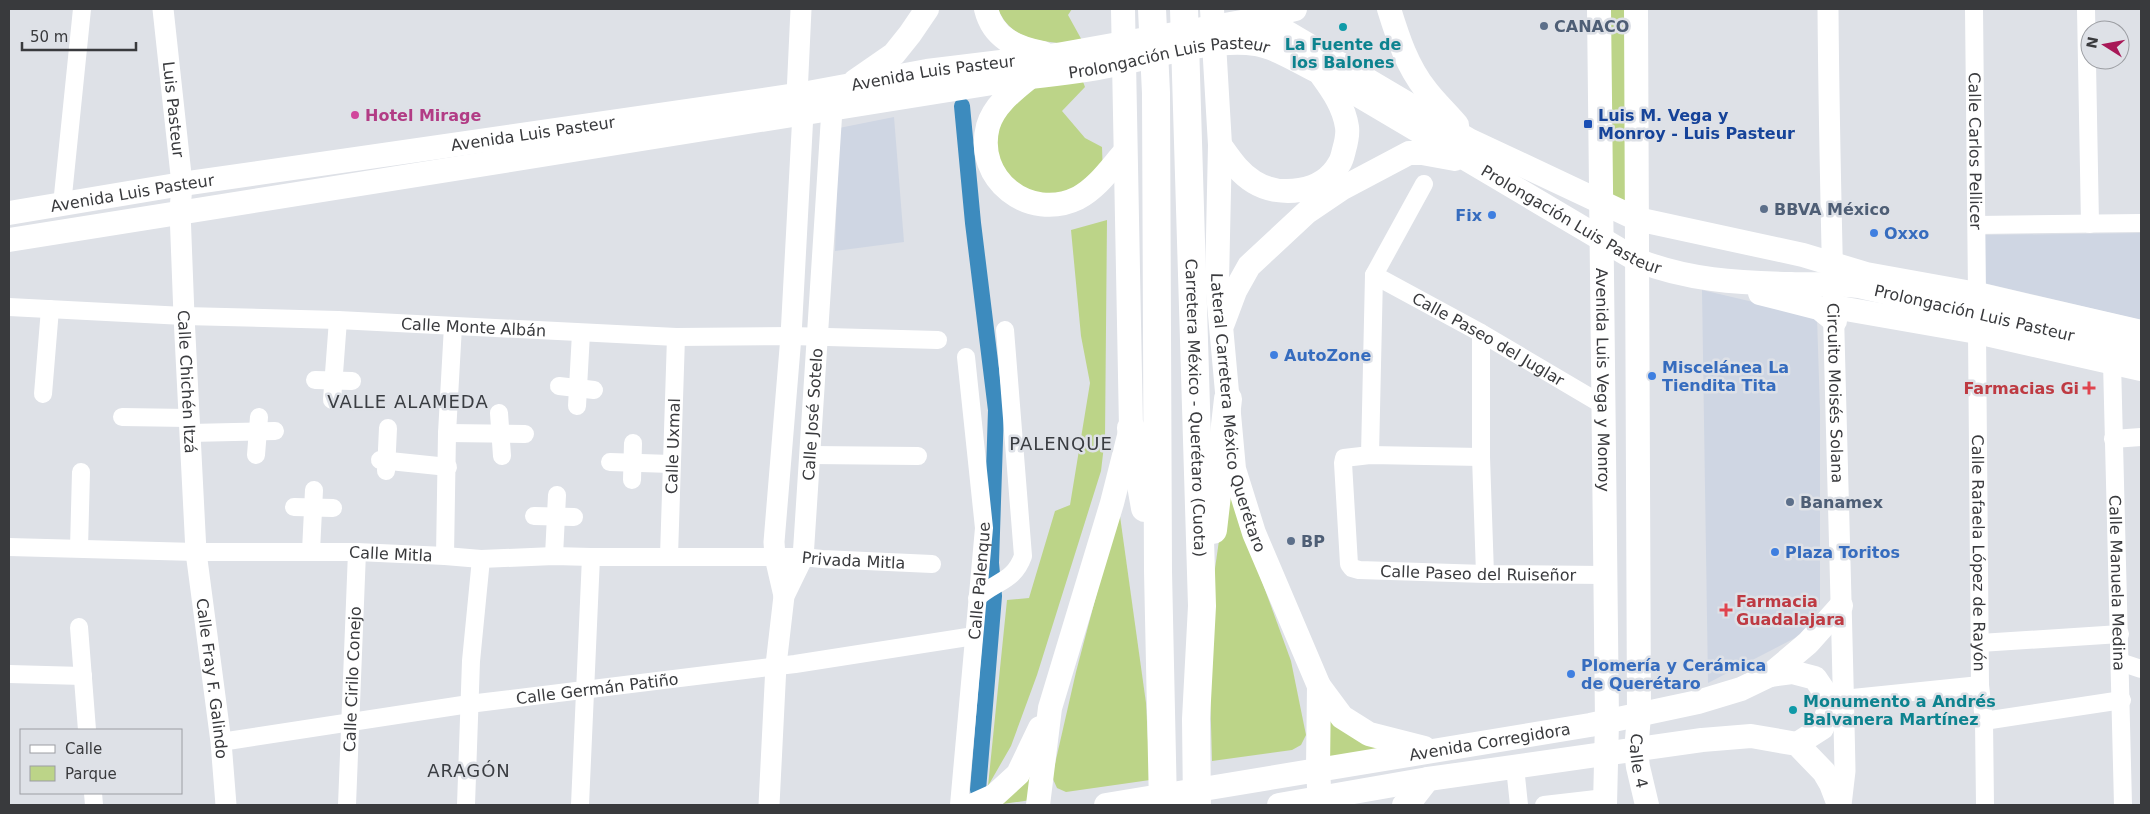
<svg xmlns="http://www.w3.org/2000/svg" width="2150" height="814" viewBox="0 0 2150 814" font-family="'DejaVu Sans',sans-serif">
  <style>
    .built { fill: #cfd6e3 }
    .green { fill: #bcd488 }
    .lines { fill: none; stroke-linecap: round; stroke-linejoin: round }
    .canal { stroke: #3d8bbe; stroke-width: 16 }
    .minor { stroke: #fff; stroke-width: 18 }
    .tertiary { stroke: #fff; stroke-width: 21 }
    .secondary { stroke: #fff; stroke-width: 24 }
    .trunk { stroke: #fff; stroke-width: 28 }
    .service-dot { fill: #5c6f8a; stroke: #dee1e7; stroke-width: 2 }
    .culture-dot { fill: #0f9aa8; stroke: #dee1e7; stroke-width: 2 }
    .hotel-dot { fill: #d1479c; stroke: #dee1e7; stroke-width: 2 }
    .transit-dot { fill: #1a4fb4; stroke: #dee1e7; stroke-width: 2 }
    .shop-dot { fill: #3f7fe0; stroke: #dee1e7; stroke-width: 2 }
    .health-dot { fill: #e0444e; stroke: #dee1e7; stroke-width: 2 }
    .labels { text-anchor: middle; stroke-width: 5; stroke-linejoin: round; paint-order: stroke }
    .service-label { font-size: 16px; font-weight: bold; fill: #4e5e75; stroke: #dee1e7; text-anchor: start }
    .culture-label { font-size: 16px; font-weight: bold; fill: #0d838f; stroke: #dee1e7 }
    .street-label { font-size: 16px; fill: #393a3d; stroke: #dee1e7 }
    .hotel-label { font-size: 16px; font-weight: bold; fill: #b23c85; stroke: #dee1e7; text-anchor: start }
    .transit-label { font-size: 16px; font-weight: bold; fill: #164399; stroke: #dee1e7; text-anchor: start }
    .shop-label { font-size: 16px; font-weight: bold; fill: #366cbe; stroke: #dee1e7; text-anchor: start }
    .health-label { font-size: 16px; font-weight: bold; fill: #be3a42; stroke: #dee1e7; text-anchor: end }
    .neighbourhood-label { font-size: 18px; letter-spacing: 1px; fill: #3a3d42; stroke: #dee1e7 }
  </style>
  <rect width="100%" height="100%" fill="#dee1e7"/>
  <!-- built -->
  <g class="built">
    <polygon points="894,117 904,242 835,251 839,128"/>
    <polygon points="2141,233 2141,320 1984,283 1985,235"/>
    <polygon points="1702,290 1817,317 1820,411 1820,604 1810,624 1795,638 1708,683"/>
  </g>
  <!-- green -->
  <g class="green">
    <path d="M998,9H1072L1068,15L1084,44C1051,42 1013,45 998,9Z"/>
    <polygon points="1608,9 1628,9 1630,199 1610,204"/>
    <polygon points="1079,71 1085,87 1062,111 1085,138 1102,147 1103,177 1076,199 1009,192 988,125 1010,93"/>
    <polygon points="1107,220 1105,437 1101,471 1037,675 1011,746 988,786 1007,600 1029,598 1055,511 1070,505 1090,383 1081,336 1071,230"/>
    <polygon points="1227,485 1291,661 1306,735 1301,745 1292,750 1212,761 1208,617"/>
    <polygon points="1119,509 1146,703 1150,780 1066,792 1057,788 1052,777 1076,672"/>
    <polygon points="1329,713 1381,750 1326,760"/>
    <polygon points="1042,741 1031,800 996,805"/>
  </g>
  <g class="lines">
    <!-- canal -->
    <polyline class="canal" points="962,106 973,223 996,410 991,563 994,596 978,790"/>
    <!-- minor -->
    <g class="minor">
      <path id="s1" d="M1974,9L1977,294"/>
      <polyline points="2086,9 2090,224"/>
      <polyline points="62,205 82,9"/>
      <polyline points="1977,225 2141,223"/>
      <path id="s2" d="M1374,275L1481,333L1603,405"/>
      <path id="s3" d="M9,307L184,316L338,320L676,337L791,336L938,340"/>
      <path id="s4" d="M1977,332L1980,685L1984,721L1985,805"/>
      <polyline points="1481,333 1481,457 1485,574"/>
      <path id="s5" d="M2112,362L2123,805"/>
      <polyline points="315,380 352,381"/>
      <polyline points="559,386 594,390"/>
      <polyline points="43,394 50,309"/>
      <polyline points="332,400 338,320"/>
      <polyline points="577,406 581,333"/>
      <polyline points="499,413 502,456"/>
      <polyline points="122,417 188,418"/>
      <polyline points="190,433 275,431"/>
      <polyline points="447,433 525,434"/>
      <polyline points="2113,439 2141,437"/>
      <polyline points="256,455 259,417"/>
      <polyline points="811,455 918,456"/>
      <polyline points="1370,455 1374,275 1424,184"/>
      <path id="s6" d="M1481,457L1370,455L1344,458L1343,463L1349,564L1352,568L1359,570L1485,574L1605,575"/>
      <polyline points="380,460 448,467"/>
      <polyline points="610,462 671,464"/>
      <polyline points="386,471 388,428"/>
      <polyline points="632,480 633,443"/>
      <polyline points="294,507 333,508"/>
      <polyline points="534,516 574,517"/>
      <path id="s7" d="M9,547L196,552H357L445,556L481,559L554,556L591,557H803L822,559L932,564"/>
      <polyline points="79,548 81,472"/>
      <polyline points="311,551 314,490"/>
      <polyline points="445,556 447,433 453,326"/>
      <polyline points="554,556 557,495"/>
      <path id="s8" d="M669,556L676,337"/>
      <path d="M977,598C995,581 1014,582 1023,556L1005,330"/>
      <polyline points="79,627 87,730"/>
      <polyline points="1980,643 2120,634"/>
      <polyline points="2120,662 2141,669"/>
      <polyline points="9,674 83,676"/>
      <polyline points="1843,699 1980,685"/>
      <polyline points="1984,721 2122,700"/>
      <path id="s9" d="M221,742L469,704L795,664L974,636"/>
      <polyline points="1515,767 1519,805"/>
      <polyline points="93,793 94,805"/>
      <path id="s10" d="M347,805L357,552"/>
      <polyline points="466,805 471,661 481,559"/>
      <polyline points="580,805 591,557"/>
      <path id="s11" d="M959,805L984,528L966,357"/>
      <polyline points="1544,805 1605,798"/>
    </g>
    <!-- tertiary -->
    <g class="tertiary">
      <path id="s12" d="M163,9L182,184L180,211L184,316L196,552L221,742L226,805"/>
      <path id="s13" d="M1828,9C1830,263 1840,517 1845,771L1841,805"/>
      <polyline points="797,95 801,9"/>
      <polyline points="784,596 775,557 774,542 791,336 803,113"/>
      <path id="s14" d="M769,805L776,665L784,596L803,557L804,543L832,109"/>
    </g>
    <!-- secondary -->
    <g class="secondary">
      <path d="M986,9C993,38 1016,48 1043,53"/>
      <path id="s15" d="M1212,9L1220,145L1217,282L1234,469L1254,533L1319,686L1318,769L1320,805"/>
      <path d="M1389,9C1398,38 1407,66 1426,90C1435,102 1447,113 1457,125"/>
      <path id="s16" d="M1599,9L1607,721L1605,805"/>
      <path id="s17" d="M1636,9L1639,716L1636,751L1638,767L1647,805"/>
      <polyline points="1251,22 1288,33 1469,140 1637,219 1803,255 1866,274 1977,294 2141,332"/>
      <path d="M1030,77C1014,90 994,105 988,126C974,179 1029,222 1078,198C1097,188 1110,169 1124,153"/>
      <polyline points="855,81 894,54 910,34 927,9"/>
      <path d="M1220,145C1230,159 1239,173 1254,182C1280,198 1323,193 1339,164C1342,160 1343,154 1344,150C1346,143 1348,134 1347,127C1344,107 1333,91 1322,76"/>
      <path id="s18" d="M9,213L182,184L797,95L927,71L1057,55L1247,21L1295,9"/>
      <path id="s19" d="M9,240L1030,77C1058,74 1085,71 1113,65C1158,56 1211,38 1256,44C1278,48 1300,63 1319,72L1637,260C1686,280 1738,283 1791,284C1814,285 1836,283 1859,286L2141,351"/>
      <polyline points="1760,293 1819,308 1835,321"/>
      <polyline points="1834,307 1977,332 2141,369"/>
      <polyline points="1223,323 1235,291 1249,266 1307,212 1341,189 1409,153 1422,153 1455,159"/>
      <polyline points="1770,675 1792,672 1815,678 1828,697 1828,712 1822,728 1797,744"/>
      <polyline points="1319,686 1342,717 1369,734 1424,748"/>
      <polyline points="974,805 994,796 1018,774 1040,728"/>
      <polyline points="1038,805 1050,708 1112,503 1131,428 1123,9"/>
      <path id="s20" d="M1106,805L1590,725L1698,702L1741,689L1770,675L1808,643L1841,606"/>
      <polyline points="1279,805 1428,779 1702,740 1751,736 1797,744 1824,772 1831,784 1839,805"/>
      <polyline points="1404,805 1414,797 1428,779"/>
    </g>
    <!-- trunk -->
    <g class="trunk">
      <polyline points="1152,9 1156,93 1158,571 1163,805"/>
      <path id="s21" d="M1184,9L1202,606L1196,719L1197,805"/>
      <polyline points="1131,428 1145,508"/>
      <polyline points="1213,530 1228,399"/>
    </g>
  </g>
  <!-- markers -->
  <g class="service-dot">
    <circle cx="1544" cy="26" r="5"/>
    <circle cx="1764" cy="209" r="5"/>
    <circle cx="1790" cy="502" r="5"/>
    <circle cx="1291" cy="541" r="5"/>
  </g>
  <g class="culture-dot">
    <circle cx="1343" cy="27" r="5"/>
    <circle cx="1793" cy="710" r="5"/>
  </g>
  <circle class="hotel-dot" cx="355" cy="115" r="5"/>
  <rect class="transit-dot" x="1583" y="119" width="10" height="10" rx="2.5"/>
  <g class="shop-dot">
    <circle cx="1492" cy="215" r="5"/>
    <circle cx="1874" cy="233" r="5"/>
    <circle cx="1274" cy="355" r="5"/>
    <circle cx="1652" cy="376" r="5"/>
    <circle cx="1775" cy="552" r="5"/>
    <circle cx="1571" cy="674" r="5"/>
  </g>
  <g class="health-dot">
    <path d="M2086.5 380.5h5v5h5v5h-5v5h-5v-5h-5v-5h5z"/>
    <path d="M1723.5 602.5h5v5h5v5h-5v5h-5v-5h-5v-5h5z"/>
  </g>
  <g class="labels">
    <!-- service labels -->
    <g class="service-label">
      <text x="1554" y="32">CANACO</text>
      <text x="1774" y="215">BBVA México</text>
      <text x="1800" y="508">Banamex</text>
      <text x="1301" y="547">BP</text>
    </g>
    <!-- culture labels -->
    <g class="culture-label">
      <text x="1343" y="50">La Fuente de<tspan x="1343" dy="18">los Balones</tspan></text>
      <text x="1803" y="707" text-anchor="start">Monumento a Andrés<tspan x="1803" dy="18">Balvanera Martínez</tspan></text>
    </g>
    <!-- street labels -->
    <g class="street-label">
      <text dy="6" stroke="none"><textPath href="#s19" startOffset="1175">Prolongación Luis Pasteur</textPath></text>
      <text dy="6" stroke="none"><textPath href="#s18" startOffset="935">Avenida Luis Pasteur</textPath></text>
      <text dy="6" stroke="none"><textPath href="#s12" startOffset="101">Luis Pasteur</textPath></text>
      <text dy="6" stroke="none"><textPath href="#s18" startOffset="530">Avenida Luis Pasteur</textPath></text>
      <text dy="6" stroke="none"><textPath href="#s1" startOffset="142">Calle Carlos Pellicer</textPath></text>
      <text dy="6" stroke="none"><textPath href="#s18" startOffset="125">Avenida Luis Pasteur</textPath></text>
      <text dy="6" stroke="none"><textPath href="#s19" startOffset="1625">Prolongación Luis Pasteur</textPath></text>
      <text dy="6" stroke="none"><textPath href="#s19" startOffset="2045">Prolongación Luis Pasteur</textPath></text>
      <text dy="6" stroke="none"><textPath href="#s3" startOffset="465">Calle Monte Albán</textPath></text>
      <text dy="6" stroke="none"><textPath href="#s2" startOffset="131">Calle Paseo del Juglar</textPath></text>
      <text dy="6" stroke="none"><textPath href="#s16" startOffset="371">Avenida Luis Vega y Monroy</textPath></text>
      <text dy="6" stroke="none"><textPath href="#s12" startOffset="374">Calle Chichén Itzá</textPath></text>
      <text dy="6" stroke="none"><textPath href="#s13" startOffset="384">Circuito Moisés Solana</textPath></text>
      <text dy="6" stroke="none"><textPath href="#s21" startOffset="399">Carretera México - Querétaro (Cuota)</textPath></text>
      <text dy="6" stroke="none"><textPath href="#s15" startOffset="406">Lateral Carretera México Querétaro</textPath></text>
      <text dy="6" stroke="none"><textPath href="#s14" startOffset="396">Calle José Sotelo</textPath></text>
      <text dy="6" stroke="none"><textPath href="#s8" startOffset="110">Calle Uxmal</textPath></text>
      <text dy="6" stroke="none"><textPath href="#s7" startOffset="382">Calle Mitla</textPath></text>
      <text dy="6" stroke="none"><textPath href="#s4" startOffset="221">Calle Rafaela López de Rayón</textPath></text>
      <text dy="6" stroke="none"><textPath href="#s7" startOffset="845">Privada Mitla</textPath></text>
      <text dy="6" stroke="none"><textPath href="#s6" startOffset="375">Calle Paseo del Ruiseñor</textPath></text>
      <text dy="6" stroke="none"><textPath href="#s11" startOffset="225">Calle Palenque</textPath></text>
      <text dy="6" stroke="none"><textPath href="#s5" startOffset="221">Calle Manuela Medina</textPath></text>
      <text dy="6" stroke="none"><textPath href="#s12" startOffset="672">Calle Fray F. Galindo</textPath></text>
      <text dy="6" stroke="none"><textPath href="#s10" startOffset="126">Calle Cirilo Conejo</textPath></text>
      <text dy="6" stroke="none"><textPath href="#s9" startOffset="380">Calle Germán Patiño</textPath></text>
      <text dy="6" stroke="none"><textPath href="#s20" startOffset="389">Avenida Corregidora</textPath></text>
      <text dy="6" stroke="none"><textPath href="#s17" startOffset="752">Calle 4</textPath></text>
    </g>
    <!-- hotel labels -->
    <g class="hotel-label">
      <text x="365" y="121">Hotel Mirage</text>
    </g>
    <!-- transit labels -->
    <g class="transit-label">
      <text x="1598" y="121">Luis M. Vega y<tspan x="1598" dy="18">Monroy - Luis Pasteur</tspan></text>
    </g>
    <!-- shop labels -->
    <g class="shop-label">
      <text x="1482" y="221" text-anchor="end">Fix</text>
      <text x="1884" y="239">Oxxo</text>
      <text x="1284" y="361">AutoZone</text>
      <text x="1662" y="373">Miscelánea La<tspan x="1662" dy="18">Tiendita Tita</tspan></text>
      <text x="1785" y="558">Plaza Toritos</text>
      <text x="1581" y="671">Plomería y Cerámica<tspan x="1581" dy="18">de Querétaro</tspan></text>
    </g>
    <!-- health labels -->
    <g class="health-label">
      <text x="2079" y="394">Farmacias Gi</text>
      <text x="1736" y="607" text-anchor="start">Farmacia<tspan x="1736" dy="18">Guadalajara</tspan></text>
    </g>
    <!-- neighbourhood labels -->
    <g class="neighbourhood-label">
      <text x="408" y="408">VALLE ALAMEDA</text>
      <text x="1061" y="450">PALENQUE</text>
      <text x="469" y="777">ARAGÓN</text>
    </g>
  </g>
  <!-- border -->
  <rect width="2150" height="814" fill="none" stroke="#393a3d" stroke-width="20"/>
  <!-- legend -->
  <rect x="20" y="729" width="162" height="65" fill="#dee1e7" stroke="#9c9ea3"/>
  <rect x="30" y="745" width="25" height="8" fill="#ffffff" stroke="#9c9ea3"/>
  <text x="65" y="754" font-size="15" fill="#393a3d">Calle</text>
  <rect x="30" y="766" width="25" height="15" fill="#bcd488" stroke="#9c9ea3"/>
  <text x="65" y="779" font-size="15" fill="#393a3d">Parque</text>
  <!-- north arrow -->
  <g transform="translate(2105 45) rotate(281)"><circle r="24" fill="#dee1e7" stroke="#9c9ea3"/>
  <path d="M0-4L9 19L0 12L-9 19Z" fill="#a81857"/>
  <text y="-8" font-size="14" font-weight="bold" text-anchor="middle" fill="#393a3d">N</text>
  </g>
  <!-- scale -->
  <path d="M22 42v8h114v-8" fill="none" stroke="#393a3d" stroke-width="2.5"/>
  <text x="30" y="42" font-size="15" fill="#393a3d" stroke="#dee1e7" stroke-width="4" paint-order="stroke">50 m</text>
</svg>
